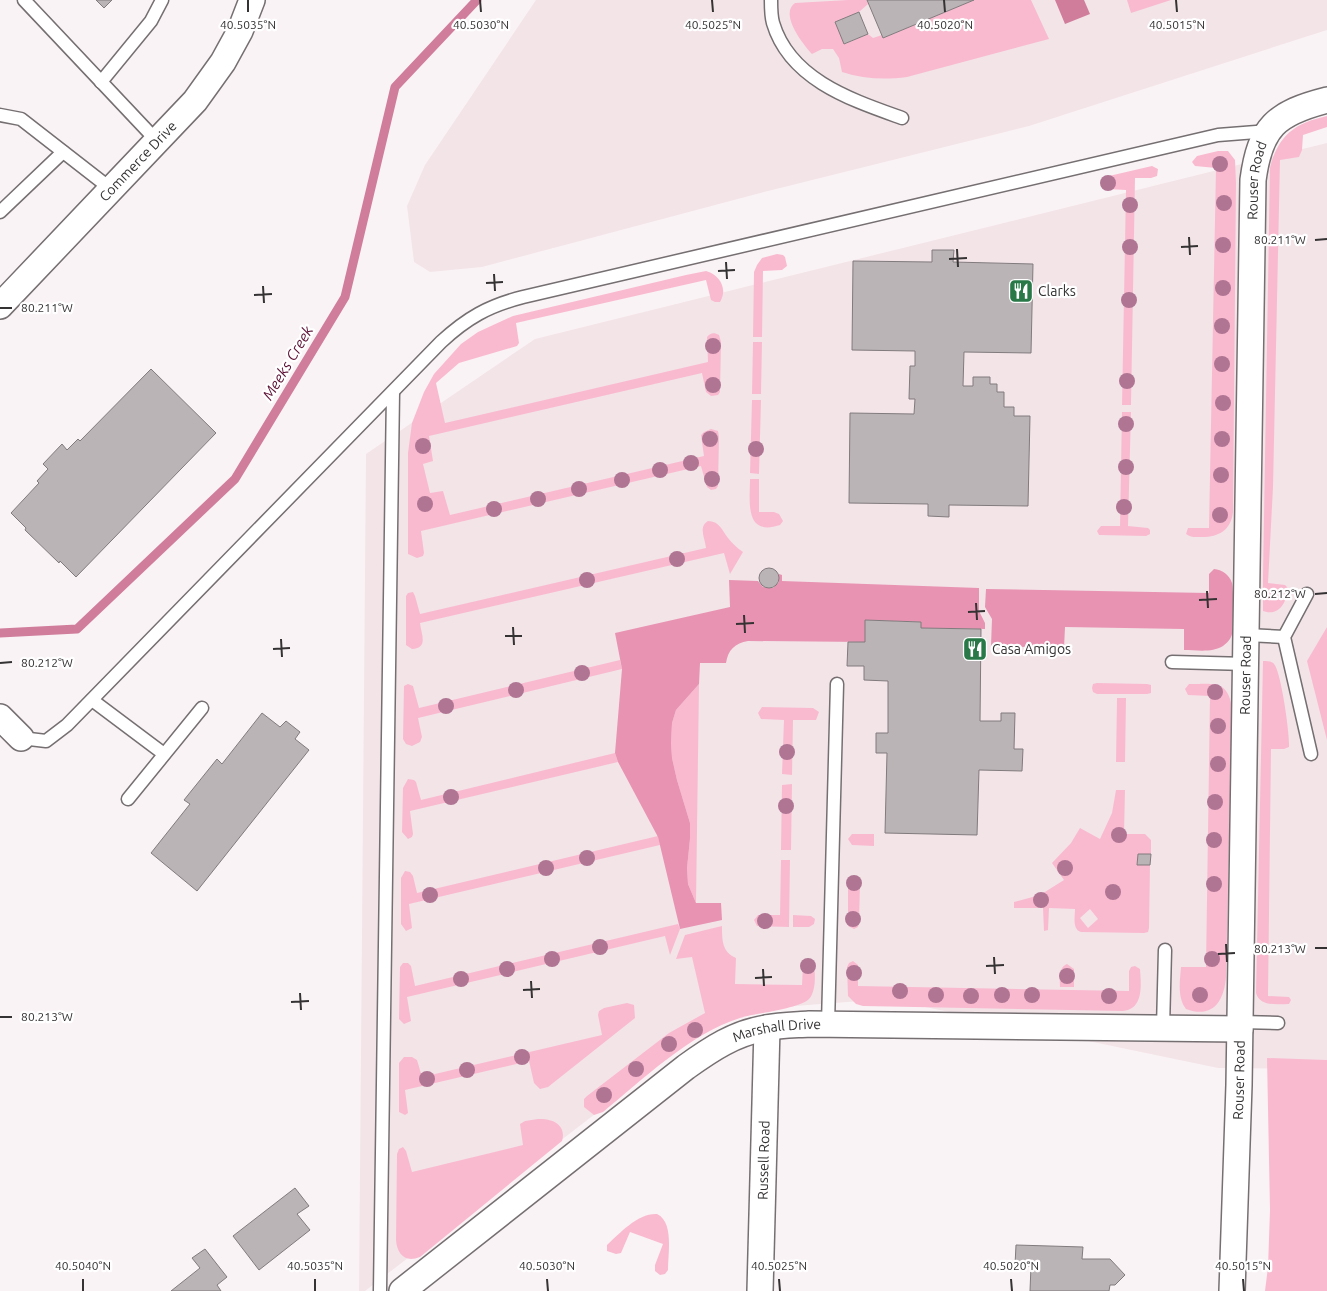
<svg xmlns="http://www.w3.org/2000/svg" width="1327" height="1291" viewBox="0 0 1327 1291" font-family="Ubuntu,sans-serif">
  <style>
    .built { fill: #f3e4e8 }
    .green { fill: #f9bad0; fill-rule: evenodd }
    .forest { fill: #e893b2 }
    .water { fill: #d07d9c }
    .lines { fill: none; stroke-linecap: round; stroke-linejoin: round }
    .stream { stroke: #d07d9c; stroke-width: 9 }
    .building { fill: #bbb4b7; stroke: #817b7d }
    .service-casing { stroke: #756f71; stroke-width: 15 }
    .minor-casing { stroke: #756f71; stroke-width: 28 }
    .service { stroke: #fff; stroke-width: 12 }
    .minor { stroke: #fff; stroke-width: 25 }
    .tree { fill: #b07593 }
    .ticks { fill: none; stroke: #343232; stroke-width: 2 }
    .labels { text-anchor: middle; stroke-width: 4.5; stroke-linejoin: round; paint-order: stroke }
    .street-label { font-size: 14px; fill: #343232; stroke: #fff }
    .poi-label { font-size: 14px; fill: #343232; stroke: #fff; text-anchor: start }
    .water-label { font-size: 15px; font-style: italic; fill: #5c1135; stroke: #fff }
    .ticks-label { font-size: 12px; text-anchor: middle; fill: #343232; stroke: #fff; stroke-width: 4.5; stroke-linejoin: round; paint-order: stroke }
  </style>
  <rect width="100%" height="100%" fill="#faf3f5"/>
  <!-- built -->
  <g class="built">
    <polygon points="536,0 1327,0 1327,30 1029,126 764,192 482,267 430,272 414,262 407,206 425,165"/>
    <polygon points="1327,143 1327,1069 1218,1068 887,999 729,1011 365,1291 359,1291 366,454 535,339"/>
  </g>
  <!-- green -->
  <g class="green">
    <path d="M848,0H867L868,4L859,12L836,22L845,44L868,34L873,38L882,35L883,38L974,0H1031L1049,39L907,77C885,80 863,79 842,72L839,58L833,49H822L812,54C803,44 779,14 795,3Z"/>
    <polygon points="1127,0 1171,0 1131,13"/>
    <path d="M1327,116V127L1303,135L1302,150L1299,157L1280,160L1273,487L1268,583L1285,585L1288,588C1287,602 1279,617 1263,611V575L1270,168C1278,135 1295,123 1327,116Z"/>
    <path d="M1218,151H1228L1235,160L1236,183L1233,512C1231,530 1219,537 1202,537C1196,537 1191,538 1186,534L1188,528H1209L1216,168L1195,166L1192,162L1197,156Z"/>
    <polygon points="1152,166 1158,169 1157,176 1151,178 1135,178 1131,405 1122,405 1126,190 1107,189 1103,188 1102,184 1103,180 1109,176"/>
    <polygon points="777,254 783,255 785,257 787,266 782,270 763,271 762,337 753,337 754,272 757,265 762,258"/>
    <path d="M706,271C720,275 728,289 720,302H715L711,300L706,280L516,323L519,343L517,346L459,363L436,383L445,423L708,362L707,337C710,333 714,332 719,335L721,342L720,392L718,395L711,396L706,392L702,373L429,436L433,461L423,464L430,493L443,491L450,515L704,456L701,435L704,432L711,429L718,431L719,437L718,486L716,489L711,490L707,487L701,466L421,531L424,553L423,556L417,558L408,554V453L412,423L424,392L434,374L461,344L478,332L513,316L686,275Z"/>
    <polygon points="753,342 762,342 761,394 752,394"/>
    <polygon points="752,400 761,400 759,474 750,473"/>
    <polygon points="1122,412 1131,412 1128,526 1148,528 1150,530 1150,534 1146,536 1099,535 1097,531 1101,526 1120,526"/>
    <path d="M750,479H759V512H774L779,514L783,521L780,525C744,537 750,501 750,479Z"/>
    <path d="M708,521C719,521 722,530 728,538C733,544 737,548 743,552L730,574L724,553L420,623C421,634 429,648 412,649L406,645V596L408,593L413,592L415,596L420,614L706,548C705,538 698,527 708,521Z"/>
    <polygon points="1327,627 1327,740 1307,661"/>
    <polygon points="620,660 622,669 418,718 422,737 420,742 412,746 406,744 403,739 404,686 408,684 413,686 419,708"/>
    <path d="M1263,661C1267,661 1272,661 1274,664C1281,671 1290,735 1289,747L1284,749H1271L1268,996L1289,997L1291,1000L1289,1004C1277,1004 1260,1007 1256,993Z"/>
    <polygon points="1097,683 1147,684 1151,685 1151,693 1147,694 1097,694 1093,692 1092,688 1093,684"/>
    <polygon points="699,684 696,903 688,884 687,868 690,839 690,823 677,780 672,758 671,743 672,723 676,710"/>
    <path d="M1189,684C1213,684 1228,679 1232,708L1226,977C1224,1001 1213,1019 1186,1009C1177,997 1180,981 1181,967H1206L1210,696L1188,695L1185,689Z"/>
    <polygon points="1117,698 1126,698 1125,762 1116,762"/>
    <polygon points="762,707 813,708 819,712 816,720 793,720 792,775 782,774 784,720 761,719 758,713"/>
    <polygon points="615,753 618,762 410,811 413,834 412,837 408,839 402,832 403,788 408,779 414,780 416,782 421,800"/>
    <polygon points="792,784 791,850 781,850 782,785"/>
    <path d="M1116,790H1125L1124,834H1145L1151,840V854H1138L1137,865H1150L1149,928L1148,932L1144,933L1081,932C1072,929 1075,917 1075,909L1049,908L1048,930L1044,931L1043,908H1014V902L1040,895L1064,880L1052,863L1071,843L1080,828L1100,839L1112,813ZM1090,909L1098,919L1088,928L1080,918Z"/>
    <polygon points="852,834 874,834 874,846 852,845 848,839"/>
    <polygon points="658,836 660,845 409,904 412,928 406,931 401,924 401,878 405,871 410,872 413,876 417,893"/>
    <polygon points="781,860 790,860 789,927 757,926 754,920 758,915 780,915"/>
    <polygon points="852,878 858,879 860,884 859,922 858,927 854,929 848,926 848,884"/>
    <polygon points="793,915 811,916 815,919 814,924 809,927 793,927"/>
    <polygon points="678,924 680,929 670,955 665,936 407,997 411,1021 404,1024 399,1019 400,967 403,963 408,963 411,966 415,986"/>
    <path d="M722,926C722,940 722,952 736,958L735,984L802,985L803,964L809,960L813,962C816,972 816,992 809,999C799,1009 756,1013 740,1018C691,1033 642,1080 603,1112L594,1115L584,1107V1099L587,1096L669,1033L705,1013L692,957L676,959L685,935Z"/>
    <path d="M853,961L858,965V986L1129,991V971L1131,967L1135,966L1140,969C1141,985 1144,1009 1123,1011L863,1006L856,1004L848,996L847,967L849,963Z"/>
    <path d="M1067,964L1074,969V987H1060C1060,978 1058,968 1067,964Z"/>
    <polygon points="627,1003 634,1005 635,1018 548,1087 540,1089 534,1083 529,1061 405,1090 408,1113 405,1115 399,1112 399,1063 404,1057 412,1057 417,1060 422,1077 602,1035 598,1015 599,1011 604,1008"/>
    <polygon points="1267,1058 1327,1060 1327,1291 1265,1291 1268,1267 1270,1210"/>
    <path d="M538,1119C551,1118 567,1124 562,1141L420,1257C405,1263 397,1254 396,1240L397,1154L399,1149L403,1147L406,1151L412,1172L523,1145L520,1124L525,1121Z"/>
    <path d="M657,1214C674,1222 668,1253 668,1270L665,1274L660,1275L655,1271V1265L663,1244L630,1232L621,1253L616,1254L607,1251V1245C620,1233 638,1213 657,1214Z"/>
  </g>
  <!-- forest -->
  <g class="forest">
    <path d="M1214,569C1222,570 1229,574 1232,583C1234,590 1233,626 1232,634C1231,639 1227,643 1223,646C1212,653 1196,650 1184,650V629L1065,627L1064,648L991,646L992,619L985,607L986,589L1209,593V574Z"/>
    <path d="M779,574L782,575V581L979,588V611L985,623V629L921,628V622L865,620V642L748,641C735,643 728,650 726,663H700L699,684L676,710L672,723L671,743L672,758L677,780L690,823V839L687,868L688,884L696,903H721L722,920L680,929L658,837L618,762L615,753L622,669L615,633L730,607L729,580L758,581L763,587L773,588L779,582Z"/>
  </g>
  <!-- water -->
  <polygon class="water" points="1055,0 1084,0 1090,14 1065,24"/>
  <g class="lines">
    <!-- stream -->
    <polyline class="stream" points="0,633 77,629 235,479 345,297 395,87 477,0"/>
  </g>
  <!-- building -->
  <g class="building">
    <polygon points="96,0 112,0 104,8"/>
    <polygon points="867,0 974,0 883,38"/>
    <polygon points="859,12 868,34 844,44 835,22"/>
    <polygon points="932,250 954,250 953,262 1033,264 1031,353 964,352 963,386 973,386 973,377 990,377 990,384 997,384 997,392 1004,392 1004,407 1014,407 1014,416 1030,416 1028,506 949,505 949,517 928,516 928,504 849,503 850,413 914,414 915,399 909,399 910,366 915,366 915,351 852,350 853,261 932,262"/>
    <polygon points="151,369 216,433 76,577 60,561 59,563 25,530 26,528 11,513 39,483 37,481 48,469 43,464 62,444 67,450 78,439 80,441"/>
    <circle cx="769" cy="578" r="10"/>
    <polygon points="865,620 921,622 921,628 981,629 980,721 1001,721 1001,713 1015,713 1014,749 1023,749 1022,771 979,770 977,835 885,833 887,753 876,753 876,733 888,733 888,681 864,680 864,666 847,666 848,642 865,642"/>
    <polygon points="262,713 280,727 286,721 300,732 295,739 309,750 197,891 151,853 190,804 184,800 217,759 222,764"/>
    <polygon points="1138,854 1151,854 1150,865 1137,865"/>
    <polygon points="295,1188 309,1206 297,1214 310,1230 259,1270 233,1236"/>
    <polygon points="1016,1245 1083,1247 1082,1259 1110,1259 1125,1275 1115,1285 1110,1285 1109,1291 1030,1291 1031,1266 1015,1265"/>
    <polygon points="205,1249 227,1277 217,1285 221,1291 171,1291 200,1268 192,1258"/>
  </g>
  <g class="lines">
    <defs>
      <g id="service">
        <polyline points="24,0 157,141"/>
        <path d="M771,0C771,7 771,16 773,23C790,80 852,100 902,118"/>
        <polyline points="101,82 151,21 162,0"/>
        <polyline points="0,115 21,119 111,189"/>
        <polyline points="0,212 63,152"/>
        <polyline points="1307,594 1284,637 1311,754"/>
        <polyline points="1247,635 1284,637"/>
        <polyline points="1172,662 1247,664"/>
        <polyline points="92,700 164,754"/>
        <path d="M21,738L46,741L67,725L441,342C467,318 488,306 523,297L1218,135L1269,131"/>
        <polyline points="128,799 202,708"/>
        <polyline points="1240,1022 1278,1023"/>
        <polyline points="828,1024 837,684"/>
        <polyline points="1163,1028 1165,950"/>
        <polyline points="380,1291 393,392"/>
      </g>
      <g id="minor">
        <path id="s1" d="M0,306L195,101L223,62L240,31L252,0"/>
        <polyline points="0,717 21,738"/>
        <path id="s2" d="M402,1291L686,1067C711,1049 735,1033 766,1028C780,1025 795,1025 809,1024L1240,1029"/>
        <path id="s3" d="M760,1291L767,1028"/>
        <path id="s4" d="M1232,1291L1239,1085L1253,180C1260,127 1276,113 1327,100"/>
      </g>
    </defs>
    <!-- service casing -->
    <use href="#service" class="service-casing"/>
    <!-- minor casing -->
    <use href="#minor" class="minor-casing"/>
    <!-- service -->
    <use href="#service" class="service"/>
    <!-- minor -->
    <use href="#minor" class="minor"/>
  </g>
  <!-- trees -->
  <g class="tree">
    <circle cx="1220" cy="164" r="8"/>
    <circle cx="1108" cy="183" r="8"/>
    <circle cx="1224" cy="203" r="8"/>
    <circle cx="1130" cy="205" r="8"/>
    <circle cx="1223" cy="245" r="8"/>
    <circle cx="1130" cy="247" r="8"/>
    <circle cx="1223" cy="288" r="8"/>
    <circle cx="1129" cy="300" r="8"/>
    <circle cx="1222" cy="326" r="8"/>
    <circle cx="713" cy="346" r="8"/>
    <circle cx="1222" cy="364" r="8"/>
    <circle cx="1127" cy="381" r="8"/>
    <circle cx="713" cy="385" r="8"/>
    <circle cx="1223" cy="403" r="8"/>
    <circle cx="1126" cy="424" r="8"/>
    <circle cx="710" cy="439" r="8"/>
    <circle cx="1222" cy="439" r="8"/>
    <circle cx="423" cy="446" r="8"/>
    <circle cx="756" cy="449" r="8"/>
    <circle cx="691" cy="463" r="8"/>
    <circle cx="1126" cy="467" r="8"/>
    <circle cx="660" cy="470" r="8"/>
    <circle cx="1221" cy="475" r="8"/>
    <circle cx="712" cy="479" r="8"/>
    <circle cx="622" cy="480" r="8"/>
    <circle cx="579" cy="489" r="8"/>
    <circle cx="538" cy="499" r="8"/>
    <circle cx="425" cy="504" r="8"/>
    <circle cx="1124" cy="507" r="8"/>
    <circle cx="494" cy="509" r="8"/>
    <circle cx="1220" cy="515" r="8"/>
    <circle cx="677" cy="559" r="8"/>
    <circle cx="587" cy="580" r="8"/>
    <circle cx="582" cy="673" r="8"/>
    <circle cx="516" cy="690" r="8"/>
    <circle cx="1215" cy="692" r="8"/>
    <circle cx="446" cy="706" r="8"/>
    <circle cx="1218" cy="726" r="8"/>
    <circle cx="787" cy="752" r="8"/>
    <circle cx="1218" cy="764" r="8"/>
    <circle cx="451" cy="797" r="8"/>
    <circle cx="1215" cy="802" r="8"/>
    <circle cx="786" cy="806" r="8"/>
    <circle cx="1119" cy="835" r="8"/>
    <circle cx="1214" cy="840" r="8"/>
    <circle cx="587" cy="858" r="8"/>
    <circle cx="546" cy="868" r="8"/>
    <circle cx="1065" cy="868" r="8"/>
    <circle cx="854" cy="883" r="8"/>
    <circle cx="1214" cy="884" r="8"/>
    <circle cx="1113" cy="892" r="8"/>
    <circle cx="430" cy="895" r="8"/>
    <circle cx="1041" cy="900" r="8"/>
    <circle cx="853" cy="919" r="8"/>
    <circle cx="765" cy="921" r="8"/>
    <circle cx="600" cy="947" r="8"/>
    <circle cx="552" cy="959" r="8"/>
    <circle cx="1212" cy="959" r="8"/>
    <circle cx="808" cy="966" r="8"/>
    <circle cx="507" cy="969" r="8"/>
    <circle cx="854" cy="973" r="8"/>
    <circle cx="1067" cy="976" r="8"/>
    <circle cx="461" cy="979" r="8"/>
    <circle cx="900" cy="991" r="8"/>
    <circle cx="936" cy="995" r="8"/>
    <circle cx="1002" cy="995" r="8"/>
    <circle cx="1032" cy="995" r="8"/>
    <circle cx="1200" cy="995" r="8"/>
    <circle cx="971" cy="996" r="8"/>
    <circle cx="1109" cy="996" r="8"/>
    <circle cx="695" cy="1030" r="8"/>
    <circle cx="669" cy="1044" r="8"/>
    <circle cx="522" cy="1057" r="8"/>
    <circle cx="636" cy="1069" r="8"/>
    <circle cx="467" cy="1070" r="8"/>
    <circle cx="427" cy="1079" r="8"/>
    <circle cx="604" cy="1095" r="8"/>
  </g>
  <!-- ticks -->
  <path class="ticks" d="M248,0V12M480,0L481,12M712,0L713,12M944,0L945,12M1176,0L1177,12M1189,237L1190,255M1315,240L1327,239M1181,247L1198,246M957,249L958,267M949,259L967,258M726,262L727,279M718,271L735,270M494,274L495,291M486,283L503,282M263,286L264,303M254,295L272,294M0,308H12M1207,591L1208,608M1315,594L1327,593M1199,600L1217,599M976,603L977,620M968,612L985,611M744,615L745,633M736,624L754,623M513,627L514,645M505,636H522M281,639L282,657M273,649L290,648M0,663L12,662M1226,944L1227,962M1315,948H1327M1218,954L1235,953M994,957L995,974M986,966L1004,965M763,969L764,986M755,978L772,977M531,981L532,998M523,990L540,989M300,993L301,1010M291,1002L309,1001M0,1017H12M83,1279V1291M315,1279V1291M547,1279L548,1291M779,1279L780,1291M1011,1279L1012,1291M1243,1279L1244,1291"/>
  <!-- icons -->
  <defs>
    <symbol id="restaurant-square" viewBox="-11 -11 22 22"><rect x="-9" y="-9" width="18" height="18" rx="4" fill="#297848" stroke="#fff"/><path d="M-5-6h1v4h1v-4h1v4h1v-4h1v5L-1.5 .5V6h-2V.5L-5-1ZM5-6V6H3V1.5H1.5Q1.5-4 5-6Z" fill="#fff"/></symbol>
  </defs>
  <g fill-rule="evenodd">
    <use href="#restaurant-square" x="1007" y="277" width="28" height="28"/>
    <use href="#restaurant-square" x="961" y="635" width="28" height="28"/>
  </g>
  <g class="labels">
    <!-- street labels -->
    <g class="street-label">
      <text dy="5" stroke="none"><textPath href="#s1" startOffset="200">Commerce Drive</textPath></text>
      <text dy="5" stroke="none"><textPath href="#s4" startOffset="1111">Rouser Road</textPath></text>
      <text dy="5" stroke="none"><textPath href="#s4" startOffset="616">Rouser Road</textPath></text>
      <text dy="5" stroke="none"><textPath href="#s2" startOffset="462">Marshall Drive</textPath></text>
      <text dy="5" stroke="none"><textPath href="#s4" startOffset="211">Rouser Road</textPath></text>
      <text dy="5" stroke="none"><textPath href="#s3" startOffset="131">Russell Road</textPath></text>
    </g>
    <!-- poi labels -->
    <g class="poi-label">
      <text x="1038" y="296">Clarks</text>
      <text x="992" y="654">Casa Amigos</text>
    </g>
    <!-- water labels -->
    <g class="water-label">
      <text transform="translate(288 363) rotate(-59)" y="5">Meeks Creek</text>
    </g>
  </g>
  <g class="ticks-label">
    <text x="248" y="29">40.5035°N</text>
    <text x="481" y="29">40.5030°N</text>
    <text x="713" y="29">40.5025°N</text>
    <text x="945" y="29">40.5020°N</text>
    <text x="1177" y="29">40.5015°N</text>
    <text x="1280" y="244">80.211°W</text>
    <text x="47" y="312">80.211°W</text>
    <text x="1280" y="598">80.212°W</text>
    <text x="47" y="667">80.212°W</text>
    <text x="1280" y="953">80.213°W</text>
    <text x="47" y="1021">80.213°W</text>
    <text x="83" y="1270">40.5040°N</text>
    <text x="315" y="1270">40.5035°N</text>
    <text x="547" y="1270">40.5030°N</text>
    <text x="779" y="1270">40.5025°N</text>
    <text x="1011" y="1270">40.5020°N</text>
    <text x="1243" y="1270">40.5015°N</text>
  </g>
</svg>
